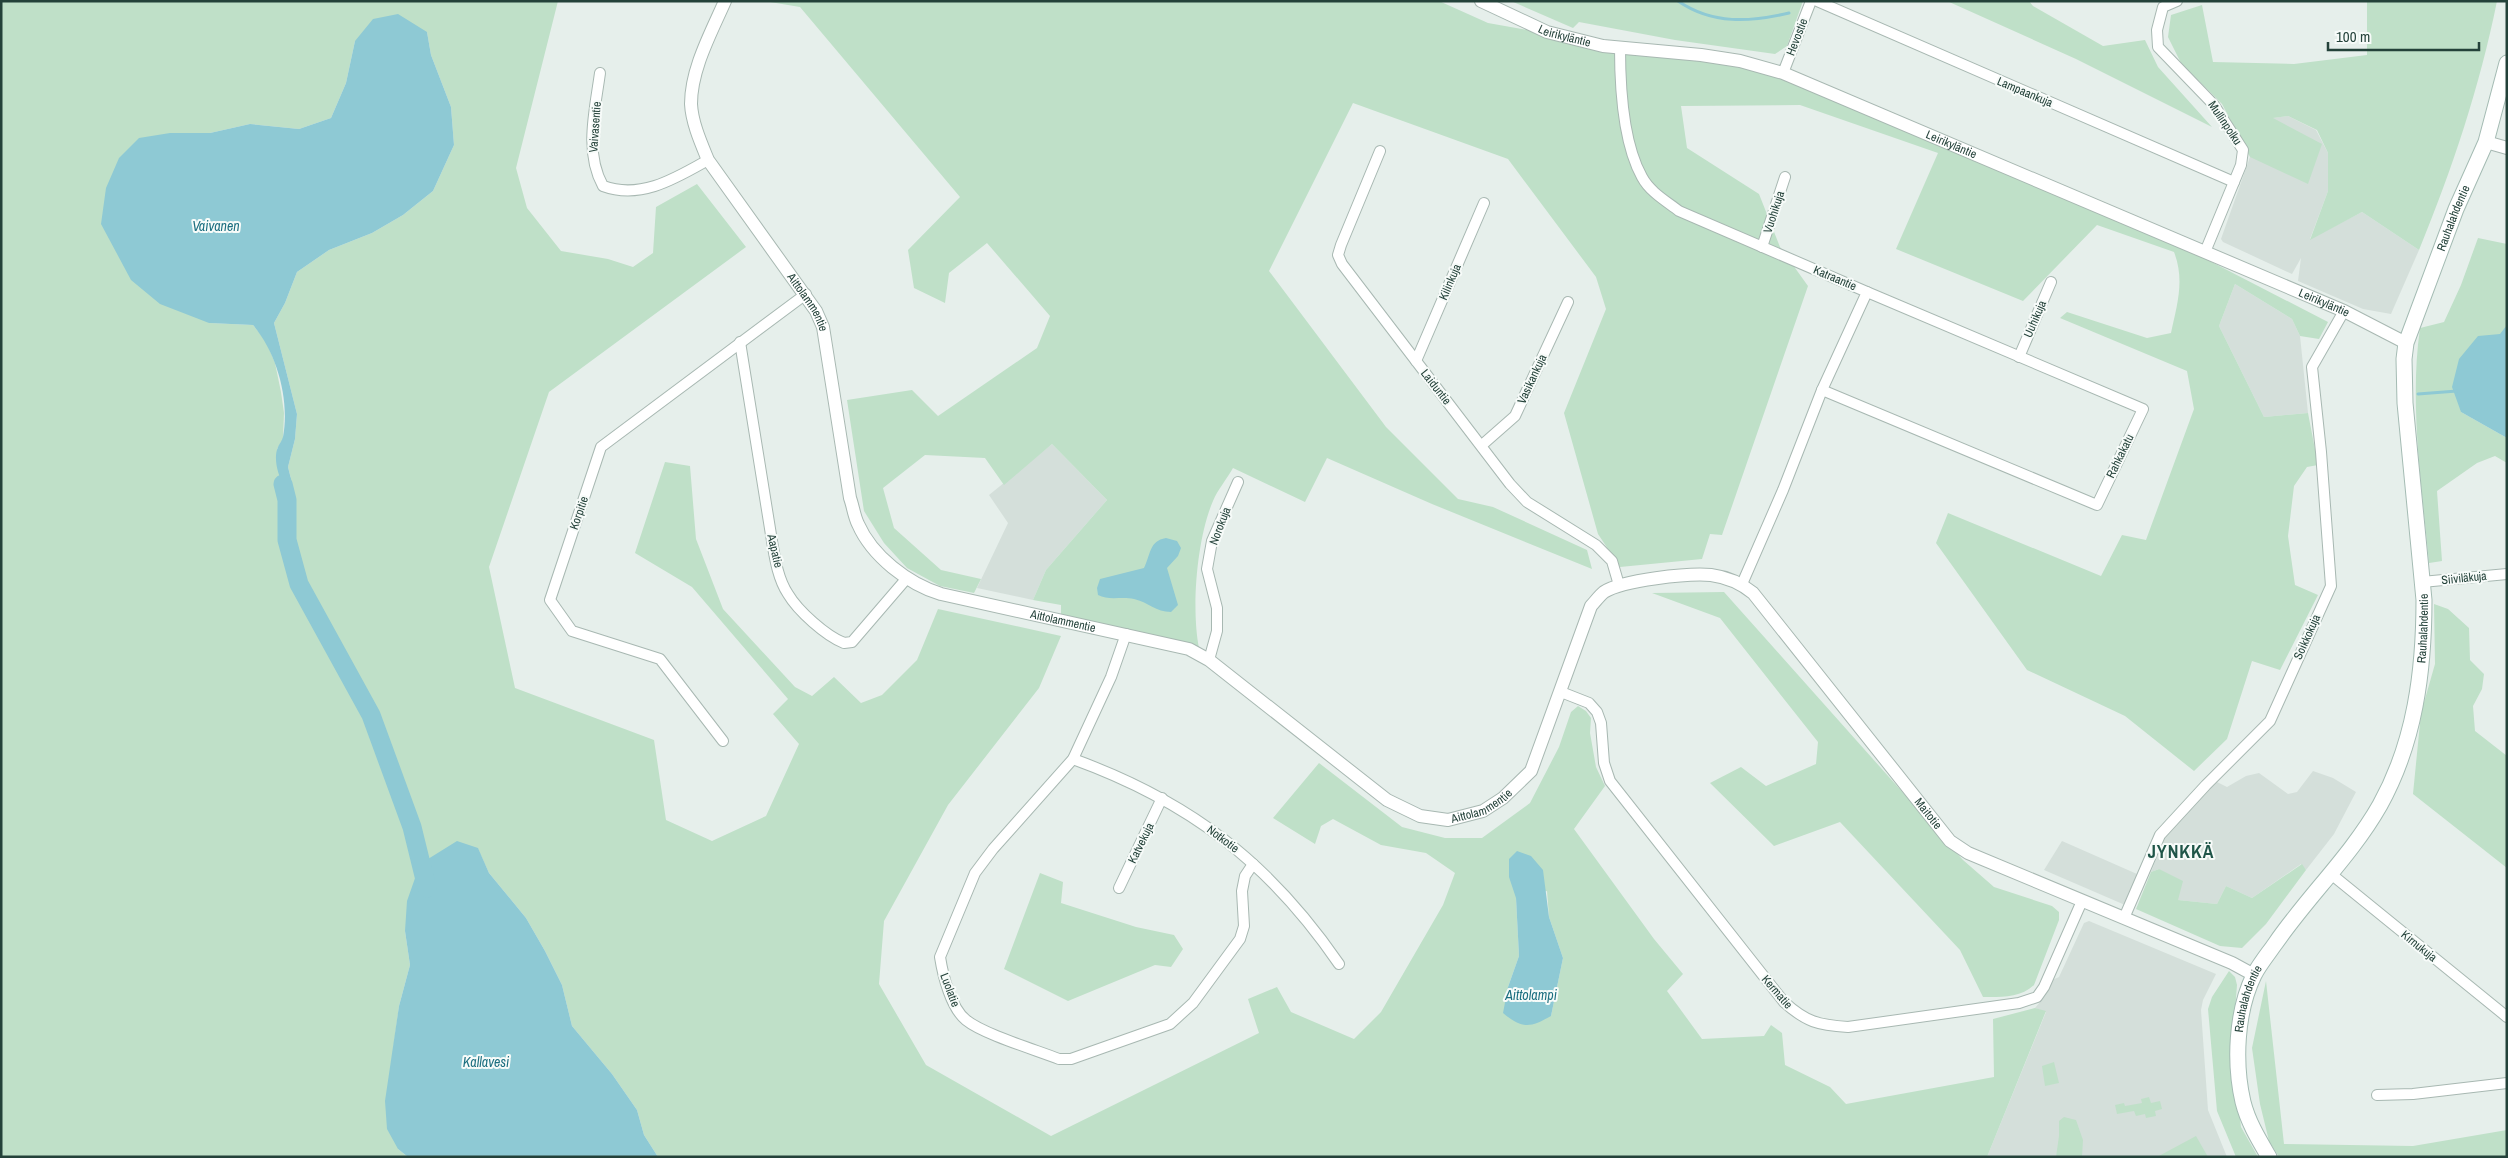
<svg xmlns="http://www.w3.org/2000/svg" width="2508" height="1158" viewBox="0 0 2508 1158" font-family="'Archivo Narrow',sans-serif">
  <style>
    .built { fill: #d4dfda }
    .green { fill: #bfe0c8; fill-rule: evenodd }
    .water { fill: #8ec9d4 }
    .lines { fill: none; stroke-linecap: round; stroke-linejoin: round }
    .stream { stroke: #8ec9d4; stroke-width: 3 }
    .river { stroke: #8ec9d4; stroke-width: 19 }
    .minor-casing { stroke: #a8b8b2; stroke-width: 12 }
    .tertiary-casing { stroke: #a8b8b2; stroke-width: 14 }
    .secondary-casing { stroke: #a4bbb3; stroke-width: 17 }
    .minor { stroke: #fff; stroke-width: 10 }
    .tertiary { stroke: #fff; stroke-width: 12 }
    .secondary { stroke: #fff; stroke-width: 15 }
    .labels { text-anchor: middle; stroke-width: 4; stroke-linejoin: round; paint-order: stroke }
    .street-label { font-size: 12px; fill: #24423a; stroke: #f7fbf9 }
    .water-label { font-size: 14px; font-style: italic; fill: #1c6f80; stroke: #f7fbf9 }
    .district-label { font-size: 18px; font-weight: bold; letter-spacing: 1px; fill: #1f5548; stroke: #f7fbf9 }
  </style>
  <rect width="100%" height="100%" fill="#e6efeb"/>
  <!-- built -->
  <g class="built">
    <polygon points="2288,116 2316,130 2328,153 2328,191 2310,239 2362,212 2419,250 2391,314 2363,309 2298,281 2301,258 2292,274 2223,242 2221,239 2250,157 2272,118"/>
    <polygon points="2235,284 2292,319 2300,336 2308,413 2264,417 2219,326"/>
    <polygon points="1052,444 1107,500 1046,570 1033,600 977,588 1008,523 989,495"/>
    <polygon points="2313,771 2333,778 2356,792 2334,834 2306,870 2301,864 2252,898 2226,886 2217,904 2178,900 2159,869 2151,872 2165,837 2215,781 2227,787 2246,776 2259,773 2288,794 2297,792"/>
    <polygon points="2062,841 2137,874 2125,905 2044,870"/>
    <polygon points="2089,921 2216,974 2203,1000 2201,1010 2208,1110 2227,1157 1987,1157 2046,1012 2035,1008 2045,996 2052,980 2059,977 2084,923"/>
  </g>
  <!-- green -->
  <g class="green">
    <path d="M1,1H558L516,168L527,208L561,251L608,259L633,267L653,253L656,207L697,184L746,247L549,392L489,567L515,688L654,740L666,820L712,841L766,816L799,744L773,714L788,699L692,587L635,553L665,462L690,466L696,539L723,609L795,687L812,696L834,677L861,703L882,695L917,660L938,609L1061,636L1039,688L948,805L884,921L879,984L926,1065L1051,1136L1259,1033L1248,999L1277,987L1291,1012L1354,1039L1381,1012L1443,905L1455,873L1426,853L1381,845L1333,819L1321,826L1315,844L1273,818L1319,763L1402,827L1445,838H1482L1530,803L1559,747L1571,712L1578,706L1586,711L1591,718L1590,733L1596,767L1605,786L1574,829L1654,939L1683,974L1667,991L1702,1039L1764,1036L1771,1025L1782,1033L1785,1065L1830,1087L1846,1104L1994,1077L1993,1019L2035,1008L2046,1011L1987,1157H658L644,1135L637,1110L612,1074L572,1026L562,985L545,951L526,918L489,873L478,849L405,931L410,965L399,1006L393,1051L398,1149L408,1157H1ZM427,32L431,55L451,107L454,145L433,191L403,215L372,233L329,250L297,272L285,303L274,323L297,414L295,439L288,467L291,479L277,449L283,439L284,413L281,392L275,363L266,341L253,325L209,323L170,133H210L250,124L299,129L331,118L346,83L355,41ZM1547,891L1549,917L1563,958L1551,1016L1508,987L1519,956L1516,898Z"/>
    <path d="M764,1H1439L1488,23L1781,75L2200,256L2328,322L2319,339L2300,336L2292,319L2235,284L2219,326L2264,417L2308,413L2318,465L2307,467L2294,486L2288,536L2295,585L2318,595L2280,670L2252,661L2227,739L2194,771L2125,716L2027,670L1936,543L1948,513L2101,576L2122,535L2146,540L2194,409L2187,371L2060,318L2067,312L2147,338L2171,333C2177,305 2185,280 2174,252L2097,225L2023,301L1896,249L1938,153L1800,105L1681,106L1687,148L1759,194L1780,247L1808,286L1722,535L1710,534L1702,559L1620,567L1598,534L1564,413L1606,309L1596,277L1508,159L1353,103L1269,271L1386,427L1458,499L1493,507L1587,550L1592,569L1432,504L1327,458L1305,502L1233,468C1227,479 1218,489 1213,501C1197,538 1191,608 1199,648L1061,614V605L1033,600L1046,570L1107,500L1052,444L1004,485L985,458L925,455L883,488L894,528L941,570L981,579L974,593L940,586L907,568L884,543L864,511L847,400L912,390L938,416L1037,348L1050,316L987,243L949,273L945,303L914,288L908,250L960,197L800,7Z"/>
    <polygon points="1511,1 1803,1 1787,46 1775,54 1675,40 1579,22 1573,28"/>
    <polygon points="1947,1 2029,1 2033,6 2103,46 2145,40 2158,67 2212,127 2076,59"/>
    <path d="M2367,1H2497C2480,86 2452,170 2419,250L2362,212L2310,240L2328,191V153L2317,130L2288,116L2273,118L2322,144L2308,184L2250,157L2222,104L2181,63L2168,37L2171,15L2202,5L2213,62L2294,64L2367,55Z"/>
    <path d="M2478,238L2507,244V325L2461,412L2507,438V463L2495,456L2477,463L2437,491L2442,561L2429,563C2422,486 2409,405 2420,328L2444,322L2461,285Z"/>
    <path d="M1724,592L1963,860L1994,887L2052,906L2059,912V920L2034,985C2020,998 2001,997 1983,997L1960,950L1840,822L1774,846L1710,783L1741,767L1766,786L1816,764L1818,742L1720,618L1652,593Z"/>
    <polygon points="2434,604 2448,609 2469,628 2470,660 2484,674 2482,689 2473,706 2475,731 2507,756 2507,868 2413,794 2421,713 2435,664"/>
    <polygon points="2302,864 2306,870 2266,924 2242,948 2220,946 2136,909 2151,872 2159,869 2183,881 2178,900 2217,904 2226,886 2252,898"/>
    <polygon points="1040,873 1063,882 1061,903 1136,927 1174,935 1183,949 1171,967 1155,965 1068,1001 1004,969"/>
    <polygon points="2229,971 2235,977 2237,985 2232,1050 2241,1127 2258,1157 2236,1157 2217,1111 2208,1009 2212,997"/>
    <polygon points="2266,981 2284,1144 2413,1146 2507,1130 2507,1157 2279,1157 2269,1141 2260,1104 2252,1048"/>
    <polygon points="2054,1062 2059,1083 2045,1086 2042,1066"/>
    <polygon points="2149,1097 2151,1103 2160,1101 2162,1109 2155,1111 2156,1116 2146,1118 2145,1114 2136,1116 2134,1111 2117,1114 2115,1105 2124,1103 2125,1106 2142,1103 2141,1099"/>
    <polygon points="2064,1117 2076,1120 2083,1140 2082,1157 2056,1157 2059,1136 2059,1121"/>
    <polygon points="2196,1136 2208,1157 2157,1157"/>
  </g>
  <!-- water -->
  <g class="water">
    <path d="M398,14L427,32L431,55L451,107L454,145L433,191L403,215L372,233L329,250L297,272L285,303L274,323L297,414L295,439L288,467L291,479L283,484C278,475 273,458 278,447C279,444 282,441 283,437C290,400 277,353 253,325L209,323L160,304L131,280L101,224L106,188L119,158L139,138L170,133H210L250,124L299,129L331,118L346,83L355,41L373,19Z"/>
    <polygon points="2507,325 2507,438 2461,412 2452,387 2459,359 2478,336 2500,334"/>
    <path d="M1166,538L1177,541L1181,548L1178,556L1167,568L1178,605L1171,612C1156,612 1148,602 1134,599C1122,596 1109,601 1098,595L1097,588L1100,579L1144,568C1151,554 1149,541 1166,538Z"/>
    <polygon points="457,841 478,848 489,873 526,918 545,951 562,985 572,1026 612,1074 637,1110 644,1135 658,1157 408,1157 398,1149 387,1129 385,1101 399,1006 410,965 405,931 407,901 420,864"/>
    <path d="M1517,851L1531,856L1543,870L1549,917L1563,958L1551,1016C1530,1028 1522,1029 1503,1013L1508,987L1519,956L1516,898L1509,877V859Z"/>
  </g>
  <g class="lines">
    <!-- stream -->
    <g class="stream">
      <path d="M1678,1C1713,25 1750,22 1789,13"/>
      <polyline points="2418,394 2457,391"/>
    </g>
    <!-- river -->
    <polyline class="river" points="283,484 287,500 287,540 299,584 371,715 412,827 427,888"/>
    <defs>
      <g id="minor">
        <polyline points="1817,1 2234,182"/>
        <polyline points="2177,1 2163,7 2157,30 2158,47 2214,105 2243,150 2241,165 2205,252"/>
        <path d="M1620,48C1620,86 1623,143 1642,177C1650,192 1666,201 1679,211L1867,292L1822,390L1783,490L1742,584"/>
        <path d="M600,73C595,110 584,152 603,186C641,200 676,178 708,160"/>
        <polyline points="1783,73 1811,1"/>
        <polyline points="1380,151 1341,245 1338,255 1342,264 1510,484 1527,502 1596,545 1612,561 1619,585"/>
        <polyline points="1762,247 1785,177"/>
        <path d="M740,342L772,541C775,559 778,579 788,594C798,611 826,636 844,643L852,642L907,578"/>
        <polyline points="2019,357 2051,282"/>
        <polyline points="1416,361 1484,203"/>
        <polyline points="1822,390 2097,505 2143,409 1867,292"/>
        <polyline points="1482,445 1515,416 1568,302"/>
        <polyline points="2422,582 2507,574"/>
        <path d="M1126,634L1111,677L1073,759L993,849L975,873L940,957C943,976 951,1008 966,1020C983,1034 1036,1050 1059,1059H1071L1170,1024L1193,1003L1240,939L1244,926L1242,891L1245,876L1253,864"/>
        <polyline points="1209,660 1217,631 1217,608 1207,569 1212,541 1238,482"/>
        <path d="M1561,692L1589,703L1597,712L1601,723L1604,763L1610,781L1784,1002C1806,1022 1818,1025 1848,1027L2019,1003L2037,997L2044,987L2082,901"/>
        <polyline points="723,741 660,659 572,631 550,600 601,447 806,294"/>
        <path d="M1073,759C1189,801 1269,862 1339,964"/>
        <polyline points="2331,874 2507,1017"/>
        <polyline points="1119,888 1162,798"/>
        <polyline points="2124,918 2160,835 2206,785 2270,721 2331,586 2321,452 2312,367 2344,311"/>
        <polyline points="2377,1095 2413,1094 2507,1083"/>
      </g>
      <g id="tertiary">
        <path id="s1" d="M725,1C711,33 691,69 691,104C692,123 701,143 708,160L816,311L823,327L850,498C853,506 854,516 858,524C872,556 908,584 941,594L1189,649L1209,660L1387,800L1420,816L1448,820L1483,811L1503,798L1531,771L1591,606C1595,602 1599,596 1604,592C1623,580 1688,573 1711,575C1726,577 1742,584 1753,593L1950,841L1968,853L2232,963L2254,975"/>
        <path id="s2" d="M1481,1L1547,32L1603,46L1701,55L1740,61L1783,73L2344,311L2406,343"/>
        <polyline points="2486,142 2507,148"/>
      </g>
      <g id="secondary">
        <path id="s3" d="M2269,1157C2259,1140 2248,1122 2243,1102C2234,1063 2236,1012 2254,975C2259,965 2268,954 2275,944C2308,896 2351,856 2380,805C2415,742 2424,671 2424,600L2405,403L2404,359L2406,343L2456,209L2486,142L2507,63"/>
      </g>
    </defs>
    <!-- minor casing -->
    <use href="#minor" class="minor-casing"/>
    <!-- tertiary casing -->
    <use href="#tertiary" class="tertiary-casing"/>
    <!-- secondary casing -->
    <use href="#secondary" class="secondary-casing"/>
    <!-- minor -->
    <use href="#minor" class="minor"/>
    <!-- tertiary -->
    <use href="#tertiary" class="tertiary"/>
    <!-- secondary -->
    <use href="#secondary" class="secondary"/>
  </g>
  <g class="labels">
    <!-- street labels -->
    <g class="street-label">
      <text dy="4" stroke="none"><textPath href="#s2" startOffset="91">Leirikyläntie</textPath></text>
      <text transform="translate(1797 37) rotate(-69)" y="4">Hevostie</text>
      <text transform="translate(2025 92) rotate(23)" y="4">Lampaankuja</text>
      <text transform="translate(2225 123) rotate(56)" y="4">Mullinpolku</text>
      <text transform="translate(595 127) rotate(-86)" y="4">Vaivasentie</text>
      <text dy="4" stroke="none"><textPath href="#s2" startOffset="496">Leirikyläntie</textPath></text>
      <text transform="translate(1774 212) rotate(-72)" y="4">Vuohikuja</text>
      <text dy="4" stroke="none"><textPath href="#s3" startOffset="1006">Rauhalahdentie</textPath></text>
      <text transform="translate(1835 278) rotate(23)" y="4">Katraantie</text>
      <text transform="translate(1450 282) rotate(-67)" y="4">Kilinkuja</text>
      <text dy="4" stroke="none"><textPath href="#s1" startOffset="342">Aittolammentie</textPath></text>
      <text dy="4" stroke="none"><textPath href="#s2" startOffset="901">Leirikyläntie</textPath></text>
      <text transform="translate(2035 319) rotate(-67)" y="4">Uuhikuja</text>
      <text transform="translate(1532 379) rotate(-65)" y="4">Vasikankuja</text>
      <text transform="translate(1436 387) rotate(52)" y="4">Laiduntie</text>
      <text transform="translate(2120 456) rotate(-64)" y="4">Rahkakatu</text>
      <text transform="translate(579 513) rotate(-71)" y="4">Korpitie</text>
      <text transform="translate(1220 526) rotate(-69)" y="4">Norokuja</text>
      <text transform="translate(775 551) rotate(77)" y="4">Aapatie</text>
      <text transform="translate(2464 578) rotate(-6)" y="4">Siiviläkuja</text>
      <text dy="4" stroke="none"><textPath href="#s1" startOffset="808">Aittolammentie</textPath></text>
      <text dy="4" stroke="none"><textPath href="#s3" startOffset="586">Rauhalahdentie</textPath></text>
      <text transform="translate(2307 637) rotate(-66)" y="4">Soikkokuja</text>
      <text dy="4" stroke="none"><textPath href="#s1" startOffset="1288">Aittolammentie</textPath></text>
      <text dy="4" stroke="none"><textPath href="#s1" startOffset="1982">Maitotie</textPath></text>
      <text transform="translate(1223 839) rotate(37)" y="4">Notkotie</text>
      <text transform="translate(1141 843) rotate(-64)" y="4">Katvekuja</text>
      <text transform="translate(2419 946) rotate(39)" y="4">Kirnukuja</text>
      <text transform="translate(950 990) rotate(69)" y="4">Luolatie</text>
      <text transform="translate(1777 992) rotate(49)" y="4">Kermatie</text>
      <text dy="4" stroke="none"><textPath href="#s3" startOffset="166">Rauhalahdentie</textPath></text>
    </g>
    <!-- water labels -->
    <g class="water-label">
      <text x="216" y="231">Vaivanen</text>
      <text x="1531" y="1000">Aittolampi</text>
      <text x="486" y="1067">Kallavesi</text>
    </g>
    <!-- district labels -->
    <g class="district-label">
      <text x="2181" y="858">JYNKKÄ</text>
    </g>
  </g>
  <!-- border -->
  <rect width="2508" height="1158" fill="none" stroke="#24423a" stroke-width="5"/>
  <!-- scale -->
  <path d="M2328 42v8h151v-8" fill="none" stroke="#24423a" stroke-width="2.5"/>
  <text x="2336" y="42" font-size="15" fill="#24423a" stroke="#f7fbf9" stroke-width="4" paint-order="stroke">100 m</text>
</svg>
